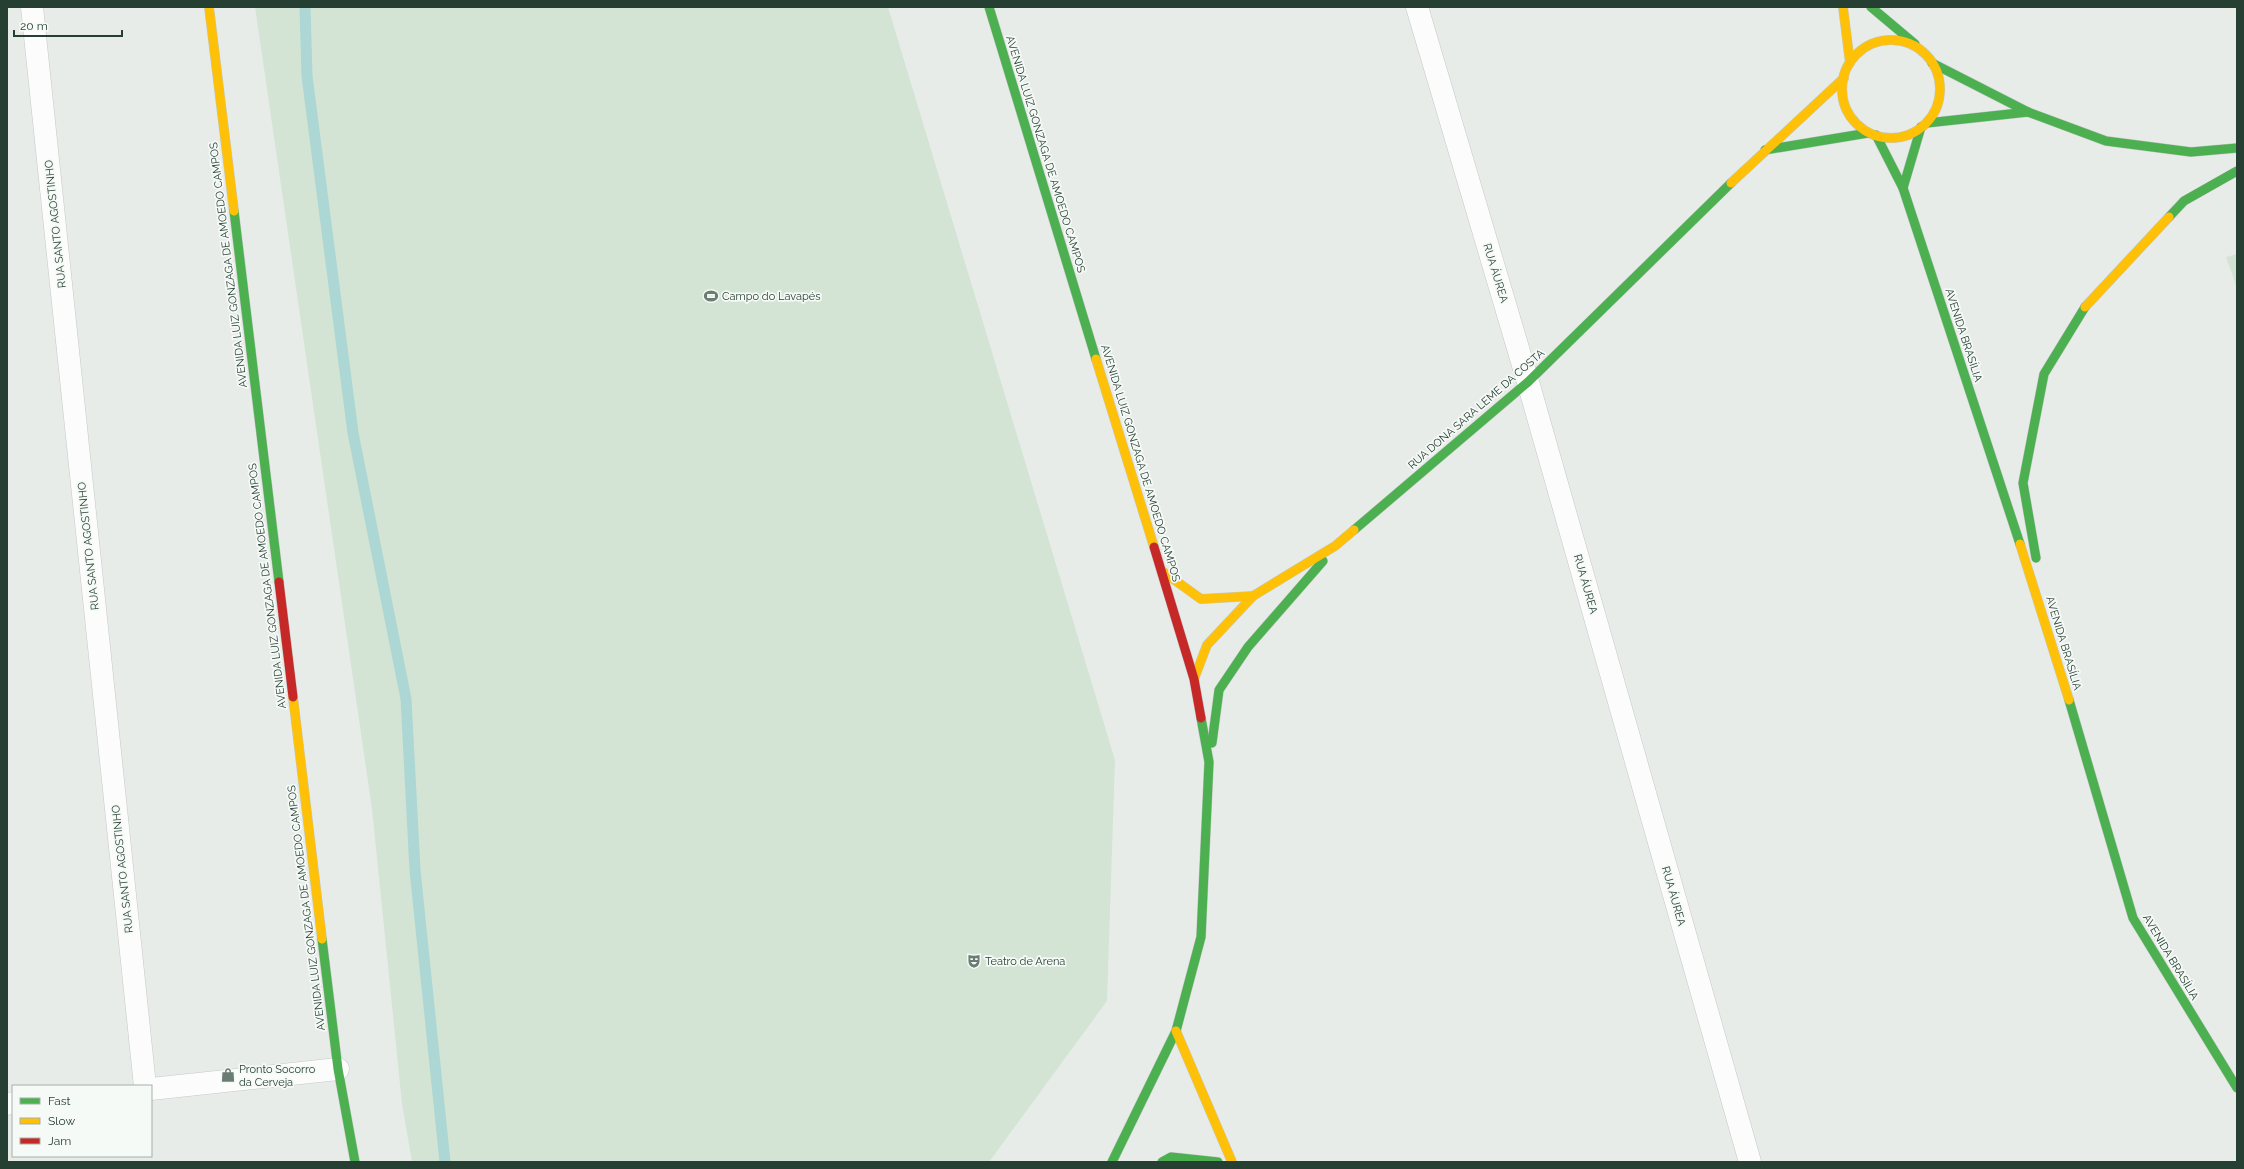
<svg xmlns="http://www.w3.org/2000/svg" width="2244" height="1169" viewBox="0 0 2244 1169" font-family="Raleway,sans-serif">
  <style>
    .green { fill: #d3e4d4 }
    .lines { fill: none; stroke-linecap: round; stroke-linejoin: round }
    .stream { stroke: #acd7d4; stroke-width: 11 }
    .street-casing { stroke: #c5c9c6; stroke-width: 23 }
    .fast-casing { stroke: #c4c9c6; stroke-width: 10 }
    .slow-casing { stroke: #c4c9c6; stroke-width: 10 }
    .jam-casing { stroke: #c4c9c6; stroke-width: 10 }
    .street { stroke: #fcfcfc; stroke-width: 22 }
    .fast { stroke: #4caf50; stroke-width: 9 }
    .slow { stroke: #ffc107; stroke-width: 9 }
    .jam { stroke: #c62828; stroke-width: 9 }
    .labels { text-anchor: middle; stroke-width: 3.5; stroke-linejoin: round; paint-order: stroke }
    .street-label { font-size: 11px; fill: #263f33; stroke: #f6faf7 }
    .poi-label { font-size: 11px; fill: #263f33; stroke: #f6faf7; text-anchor: start }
  </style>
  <rect width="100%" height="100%" fill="#e8ece9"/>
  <!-- green -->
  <g class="green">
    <polygon points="255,7 888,7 1115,760 1107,1001 989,1162 412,1162 402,1104 372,809"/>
    <polygon points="2237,254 2237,288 2226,257"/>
  </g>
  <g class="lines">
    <!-- stream -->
    <polyline class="stream" points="305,7 307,76 353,433 406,699 415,870 445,1162"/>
    <defs>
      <g id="street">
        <polyline points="32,7 145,1086"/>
        <polyline points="1417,7 1528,382 1750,1162"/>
        <polyline points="151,1089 338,1069"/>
        <polyline points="7,1104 13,1103"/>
      </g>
      <g id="fast">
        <polyline points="989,7 1096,359"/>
        <polyline points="1871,7 1915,44"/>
        <polyline points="1932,63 2028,112 2106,141 2191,152 2237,148"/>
        <polyline points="1927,123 2028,112"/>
        <polyline points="1876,135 1903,188 2020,544"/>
        <polyline points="1765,150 1868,133"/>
        <polyline points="1903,188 1921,127"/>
        <polyline points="234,211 279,582"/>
        <polyline points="2169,217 2184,201 2237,171"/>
        <polyline points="1354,530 1528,382 1731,183"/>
        <polyline points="2036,558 2023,483 2044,374 2085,307"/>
        <polyline points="2069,700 2133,918 2237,1088"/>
        <polyline points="1212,743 1219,690 1248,647 1323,561"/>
        <polyline points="322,939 338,1069 355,1162"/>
        <polyline points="1112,1162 1176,1031 1201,937 1209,762 1201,718"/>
        <polyline points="1162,1162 1171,1157 1218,1162"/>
      </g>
      <g id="slow">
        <polyline points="209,7 234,211"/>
        <polyline points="1843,7 1850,63"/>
        <circle cx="1891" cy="89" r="49"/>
        <polyline points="1731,183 1844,78"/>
        <polyline points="2085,307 2169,217"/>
        <polyline points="1096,359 1154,547"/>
        <polyline points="2020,544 2069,700"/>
        <polyline points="1162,571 1201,599 1253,596"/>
        <polyline points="1194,679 1207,645 1253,596 1335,546 1354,530"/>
        <polyline points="293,697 322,939"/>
        <polyline points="1176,1031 1232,1162"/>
      </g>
      <g id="jam">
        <polyline points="1154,547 1194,679 1201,718"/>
        <polyline points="279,582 293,697"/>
      </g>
    </defs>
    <!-- street casing -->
    <use href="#street" class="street-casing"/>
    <!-- fast casing -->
    <use href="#fast" class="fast-casing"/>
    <!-- slow casing -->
    <use href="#slow" class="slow-casing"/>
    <!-- jam casing -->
    <use href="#jam" class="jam-casing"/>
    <!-- street -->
    <use href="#street" class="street"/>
    <!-- fast -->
    <use href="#fast" class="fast"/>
    <!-- slow -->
    <use href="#slow" class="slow"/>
    <!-- jam -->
    <use href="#jam" class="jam"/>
  </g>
  <!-- icons -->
  <defs>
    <symbol id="stadium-bare" viewBox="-9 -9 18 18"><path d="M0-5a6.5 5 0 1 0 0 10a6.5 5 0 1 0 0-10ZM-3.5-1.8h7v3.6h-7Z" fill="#6a7c73" stroke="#f6faf7" stroke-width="2.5" paint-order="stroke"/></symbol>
    <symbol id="theatre-bare" viewBox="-9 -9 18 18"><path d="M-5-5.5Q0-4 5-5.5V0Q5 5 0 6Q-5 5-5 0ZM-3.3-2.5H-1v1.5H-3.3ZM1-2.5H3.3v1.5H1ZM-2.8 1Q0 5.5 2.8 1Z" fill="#6a7c73" stroke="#f6faf7" stroke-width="2.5" paint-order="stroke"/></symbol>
    <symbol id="shop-bare" viewBox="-9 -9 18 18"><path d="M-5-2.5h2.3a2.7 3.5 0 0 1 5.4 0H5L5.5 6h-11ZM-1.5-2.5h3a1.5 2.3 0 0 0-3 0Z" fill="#6a7c73" stroke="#f6faf7" stroke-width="2.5" paint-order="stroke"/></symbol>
  </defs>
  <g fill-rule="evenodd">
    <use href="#stadium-bare" x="701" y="286" width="20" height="20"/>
    <use href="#theatre-bare" x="964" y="951" width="20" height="20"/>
    <use href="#shop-bare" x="218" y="1065" width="20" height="20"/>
  </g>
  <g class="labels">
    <!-- street labels -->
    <g class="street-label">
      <text transform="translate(1046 154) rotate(73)" y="4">AVENIDA LUIZ GONZAGA DE AMOEDO CAMPOS</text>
      <text transform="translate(55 224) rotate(-96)" y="4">RUA SANTO AGOSTINHO</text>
      <text transform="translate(228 265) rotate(-97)" y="4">AVENIDA LUIZ GONZAGA DE AMOEDO CAMPOS</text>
      <text transform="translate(1496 273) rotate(73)" y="4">RUA ÁUREA</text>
      <text transform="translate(1964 335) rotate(72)" y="4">AVENIDA BRASÍLIA</text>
      <text transform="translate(1476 409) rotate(-41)" y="4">RUA DONA SARA LEME DA COSTA</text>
      <text transform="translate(1141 463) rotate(73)" y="4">AVENIDA LUIZ GONZAGA DE AMOEDO CAMPOS</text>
      <text transform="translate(88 546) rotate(-96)" y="4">RUA SANTO AGOSTINHO</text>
      <text transform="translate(1586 584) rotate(74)" y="4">RUA ÁUREA</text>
      <text transform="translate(267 586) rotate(-97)" y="4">AVENIDA LUIZ GONZAGA DE AMOEDO CAMPOS</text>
      <text transform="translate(2064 643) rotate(73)" y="4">AVENIDA BRASÍLIA</text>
      <text transform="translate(122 869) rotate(-96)" y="4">RUA SANTO AGOSTINHO</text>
      <text transform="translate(1674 896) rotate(74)" y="4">RUA ÁUREA</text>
      <text transform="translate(306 908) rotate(-97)" y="4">AVENIDA LUIZ GONZAGA DE AMOEDO CAMPOS</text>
      <text transform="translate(2171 957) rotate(59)" y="4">AVENIDA BRASÍLIA</text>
    </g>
    <!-- poi labels -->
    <g class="poi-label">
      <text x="722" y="300">Campo do Lavapés</text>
      <text x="985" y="965">Teatro de Arena</text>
      <text x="239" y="1073">Pronto Socorro<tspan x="239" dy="13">da Cerveja</tspan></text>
    </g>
  </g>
  <!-- border -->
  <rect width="2244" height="1169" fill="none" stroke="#263f33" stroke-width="16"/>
  <!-- legend -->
  <rect x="12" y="1085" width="140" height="72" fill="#f6faf7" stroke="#a3afa9"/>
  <rect x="20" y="1098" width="20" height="6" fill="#4caf50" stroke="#a3afa9"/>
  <text x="48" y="1105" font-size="12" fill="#263f33">Fast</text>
  <rect x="20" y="1118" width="20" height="6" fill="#ffc107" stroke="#a3afa9"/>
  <text x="48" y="1125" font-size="12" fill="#263f33">Slow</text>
  <rect x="20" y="1138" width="20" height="6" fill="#c62828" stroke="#a3afa9"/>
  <text x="48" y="1145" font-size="12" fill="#263f33">Jam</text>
  <!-- scale -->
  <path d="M14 30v6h108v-6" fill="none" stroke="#263f33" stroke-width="2"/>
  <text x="20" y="30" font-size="12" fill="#263f33" stroke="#f6faf7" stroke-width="3" paint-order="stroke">20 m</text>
</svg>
